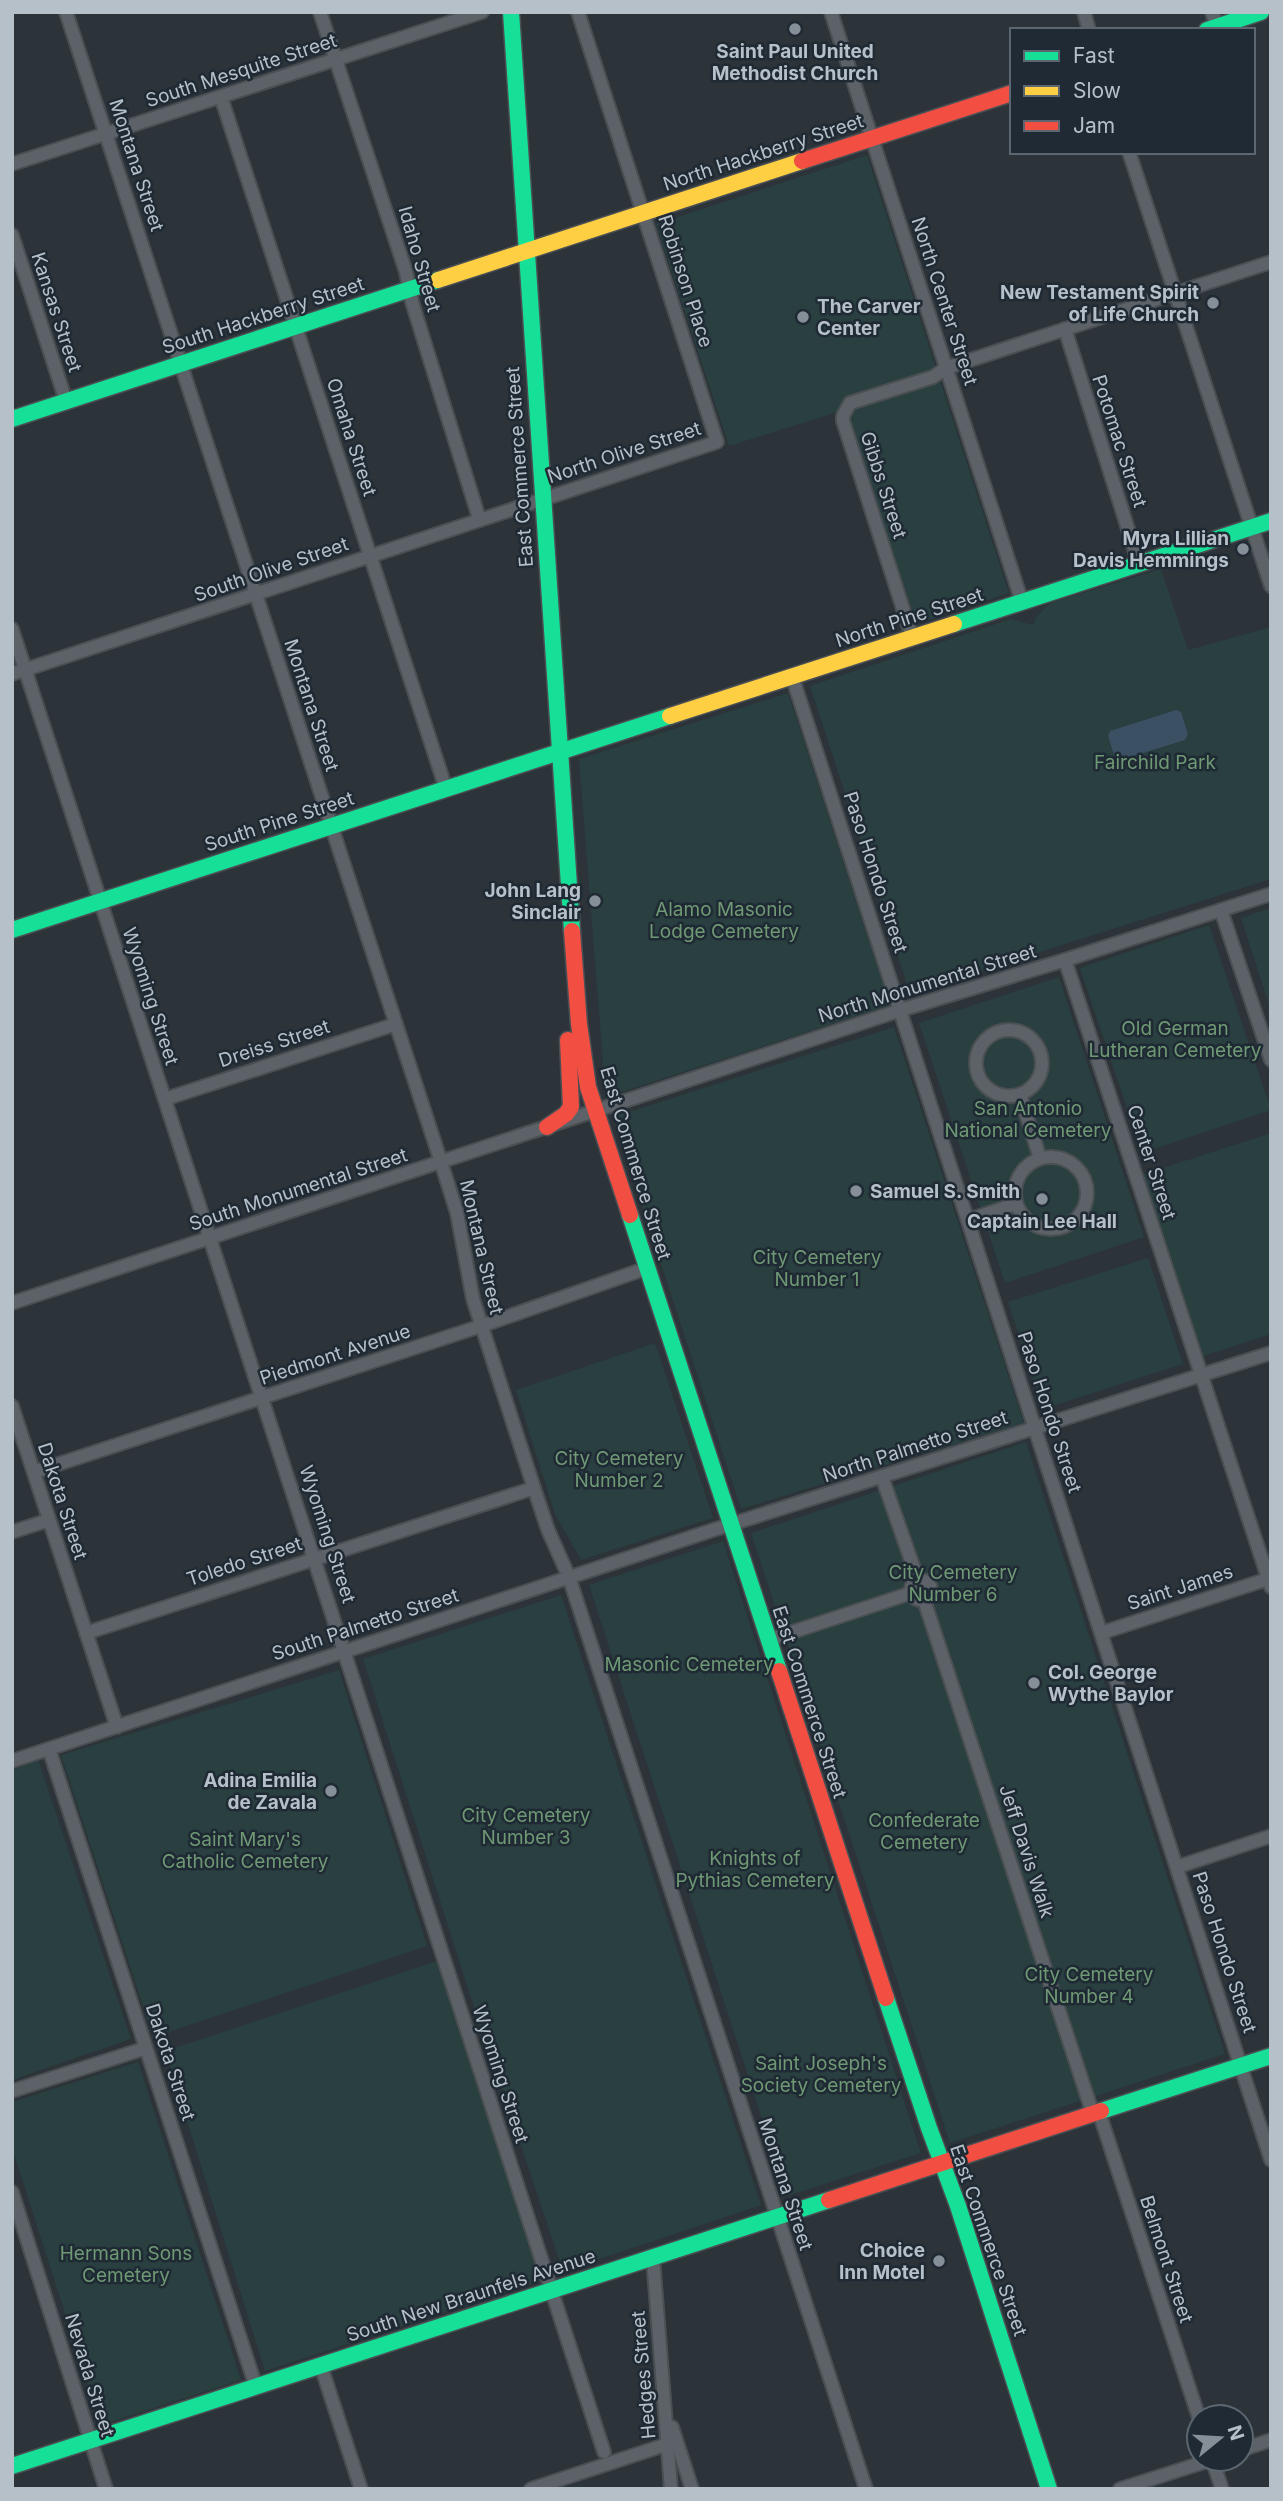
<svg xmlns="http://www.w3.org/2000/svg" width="1283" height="2501" viewBox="0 0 1283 2501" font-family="Inter,sans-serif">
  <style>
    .green { fill: #293f40 }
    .water { fill: #3b5063 }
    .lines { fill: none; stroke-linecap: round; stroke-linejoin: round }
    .street-casing { stroke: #4a4f54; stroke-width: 16 }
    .fast-casing { stroke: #4a4f54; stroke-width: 19 }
    .slow-casing { stroke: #4a4f54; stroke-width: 19 }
    .jam-casing { stroke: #4a4f54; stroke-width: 19 }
    .street { stroke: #5c6267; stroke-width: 12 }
    .fast { stroke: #16e098; stroke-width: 16 }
    .slow { stroke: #ffcf43; stroke-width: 16 }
    .jam { stroke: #f24e42; stroke-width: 16 }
    .poi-dot { fill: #868f97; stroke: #1f2a34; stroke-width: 2.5 }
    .labels { text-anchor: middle; stroke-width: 5; stroke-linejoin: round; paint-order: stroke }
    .poi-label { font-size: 19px; font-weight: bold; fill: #b6c0c9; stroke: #1f2a34; text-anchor: end }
    .street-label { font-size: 19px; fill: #b6c0c9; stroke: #1f2a34 }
    .park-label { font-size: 19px; fill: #6f9974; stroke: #1f2a34 }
  </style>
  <rect width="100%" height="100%" fill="#2c3339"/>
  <!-- green -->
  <g class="green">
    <polygon points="867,155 1009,593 917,624 844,410 729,446 656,224"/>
    <polygon points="1161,569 1188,650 1271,627 1271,879 910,993 810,686 1011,619 1033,625 1036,617 1050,603"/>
    <polygon points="788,693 890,1005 619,1093 605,1088 579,759"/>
    <polygon points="1271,908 1271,1011 1241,918"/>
    <polygon points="1209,925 1271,1110 1142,1153 1080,968"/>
    <polygon points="1059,977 1144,1237 1005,1283 919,1023"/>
    <polygon points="894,1027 1024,1423 741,1509 613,1117"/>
    <polygon points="1271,1133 1271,1334 1200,1357 1141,1175"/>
    <polygon points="1148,1258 1183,1364 1043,1409 1008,1302"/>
    <polygon points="655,1343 713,1518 581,1560 555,1514 516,1390"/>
    <polygon points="1026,1442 1225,2054 950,2143 751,1533"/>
    <polygon points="723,1541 921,2153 787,2196 589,1585"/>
    <polygon points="561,1595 761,2205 563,2271 464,1976 363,1659"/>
    <polygon points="339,1670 427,1946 153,2037 61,1755"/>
    <polygon points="38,1759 131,2039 12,2080 12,1771"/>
    <polygon points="437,1961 541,2281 265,2371 165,2051"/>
    <polygon points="138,2062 241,2380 101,2425 12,2148 12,2102"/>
  </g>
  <!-- water -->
  <polygon class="water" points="1176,710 1181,712 1188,734 1185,740 1120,760 1115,758 1108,736 1110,731"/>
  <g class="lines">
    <defs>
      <g id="street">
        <polyline points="66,12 441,1162 457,1213 473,1299 534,1488 548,1530 569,1577 866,2489"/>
        <polyline points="320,12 406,272 412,302 479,518"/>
        <polyline points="831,12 1022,602"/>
        <polyline points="1084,12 1089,30"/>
        <polyline points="1212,12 1217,27"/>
        <polyline points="221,97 446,789"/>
        <polyline points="1129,152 1271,586"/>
        <polyline points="12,164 482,12"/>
        <polyline points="12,235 66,401"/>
        <polyline points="1065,329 1139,564"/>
        <polyline points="12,629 604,2452"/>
        <polyline points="912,637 843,421 843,416 850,403 933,377 946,368 1271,262"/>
        <polyline points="12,674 717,442 578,12"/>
        <polyline points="792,676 1271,2160"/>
        <polyline points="1221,910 1271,1060"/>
        <polyline points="1065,960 1271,1587"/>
        <circle cx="1009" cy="1063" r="33"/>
        <polyline points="1020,1095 1040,1158"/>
        <polyline points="165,1099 396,1024"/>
        <circle cx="1051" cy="1193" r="36"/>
        <polyline points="968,1220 1016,1204"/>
        <polyline points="12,1303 901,1010 1065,960 1271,894"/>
        <polyline points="12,1406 117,1727"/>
        <polyline points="34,1472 481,1326 647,1268"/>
        <polyline points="882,1477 918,1580"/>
        <polyline points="12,1532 49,1520"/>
        <circle cx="921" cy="1590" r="10"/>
        <polyline points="924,1600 1093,2114"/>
        <polyline points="86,1633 534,1488"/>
        <polyline points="1101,1633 1271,1578"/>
        <polyline points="768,1640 911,1593"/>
        <polyline points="49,1749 256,2387"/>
        <polyline points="12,1761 713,1530 1271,1353"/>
        <polyline points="1177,1867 1271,1836"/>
        <polyline points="12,2091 146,2048"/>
        <polyline points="1099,2112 1199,2418"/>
        <polyline points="12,2192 106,2489"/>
        <polyline points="653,2258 671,2489"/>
        <polyline points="321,2366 361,2489"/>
        <polyline points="672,2427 692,2489"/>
        <polyline points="1241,2450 1271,2440"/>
        <polyline points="1212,2459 1222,2489"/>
        <polyline points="531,2489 668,2444"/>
        <polyline points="1120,2489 1214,2459"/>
      </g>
      <g id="fast">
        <polyline points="511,12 572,931"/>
        <polyline points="1207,30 1261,12"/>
        <polyline points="12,419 438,280"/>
        <polyline points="954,624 1271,521"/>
        <polyline points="12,930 670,716"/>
        <polyline points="630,1215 779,1671"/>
        <polyline points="886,1998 929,2128 958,2206 1049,2489"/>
        <polyline points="1101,2111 1271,2056"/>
        <polyline points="12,2466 829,2200"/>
      </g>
      <g id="slow">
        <polyline points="438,280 802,161"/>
        <polyline points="670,716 954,624"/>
      </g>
      <g id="jam">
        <polyline points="802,161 1012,93"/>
        <polyline points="572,931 579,1024 588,1087 630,1215"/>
        <polyline points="547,1127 566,1114 571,1107 568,1040"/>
        <polyline points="779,1671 886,1998"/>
        <polyline points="829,2200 1101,2111"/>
      </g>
    </defs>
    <!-- street casing -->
    <use href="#street" class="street-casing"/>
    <!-- fast casing -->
    <use href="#fast" class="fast-casing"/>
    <!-- slow casing -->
    <use href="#slow" class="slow-casing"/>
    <!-- jam casing -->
    <use href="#jam" class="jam-casing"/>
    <!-- street -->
    <use href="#street" class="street"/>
    <!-- fast -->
    <use href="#fast" class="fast"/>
    <!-- slow -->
    <use href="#slow" class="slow"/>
    <!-- jam -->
    <use href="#jam" class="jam"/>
  </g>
  <!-- markers -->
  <g class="poi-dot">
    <circle cx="795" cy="29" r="7"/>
    <circle cx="1213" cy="303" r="7"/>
    <circle cx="803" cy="317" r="7"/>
    <circle cx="1243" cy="549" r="7"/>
    <circle cx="595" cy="901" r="7"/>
    <circle cx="856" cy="1191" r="7"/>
    <circle cx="1042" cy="1199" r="7"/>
    <circle cx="1034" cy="1683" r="7"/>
    <circle cx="331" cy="1791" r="7"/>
    <circle cx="939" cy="2261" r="7"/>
  </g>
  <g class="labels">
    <!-- poi labels -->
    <g class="poi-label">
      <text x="795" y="58" text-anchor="middle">Saint Paul United<tspan x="795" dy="22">Methodist Church</tspan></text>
      <text x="1199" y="299">New Testament Spirit<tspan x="1199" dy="22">of Life Church</tspan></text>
      <text x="817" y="313" text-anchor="start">The Carver<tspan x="817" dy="22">Center</tspan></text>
      <text x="1229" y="545">Myra Lillian<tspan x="1229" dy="22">Davis Hemmings</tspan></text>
      <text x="581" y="897">John Lang<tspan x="581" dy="22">Sinclair</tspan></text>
      <text x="870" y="1198" text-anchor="start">Samuel S. Smith</text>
      <text x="1042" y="1228" text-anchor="middle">Captain Lee Hall</text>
      <text x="1048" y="1679" text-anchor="start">Col. George<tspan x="1048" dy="22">Wythe Baylor</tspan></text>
      <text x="317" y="1787">Adina Emilia<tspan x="317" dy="22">de Zavala</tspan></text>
      <text x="925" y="2257">Choice<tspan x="925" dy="22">Inn Motel</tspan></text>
    </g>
    <!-- street labels -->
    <g class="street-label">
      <text transform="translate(241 70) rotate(-18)" y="7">South Mesquite Street</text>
      <text transform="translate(763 152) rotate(-18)" y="7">North Hackberry Street</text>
      <text transform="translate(137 165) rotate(72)" y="7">Montana Street</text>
      <text transform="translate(420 259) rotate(74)" y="7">Idaho Street</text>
      <text transform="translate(686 281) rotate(72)" y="7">Robinson Place</text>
      <text transform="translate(945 301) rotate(72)" y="7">North Center Street</text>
      <text transform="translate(57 312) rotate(72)" y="7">Kansas Street</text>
      <text transform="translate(263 315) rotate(-18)" y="7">South Hackberry Street</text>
      <text transform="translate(352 437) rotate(72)" y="7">Omaha Street</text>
      <text transform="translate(1120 441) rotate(72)" y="7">Potomac Street</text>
      <text transform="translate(624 452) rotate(-18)" y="7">North Olive Street</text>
      <text transform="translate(519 467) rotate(-94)" y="7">East Commerce Street</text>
      <text transform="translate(884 485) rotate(72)" y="7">Gibbs Street</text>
      <text transform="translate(271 569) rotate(-19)" y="7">South Olive Street</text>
      <text transform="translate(909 617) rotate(-18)" y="7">North Pine Street</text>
      <text transform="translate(312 705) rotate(72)" y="7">Montana Street</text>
      <text transform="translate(279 821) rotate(-18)" y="7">South Pine Street</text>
      <text transform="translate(876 872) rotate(72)" y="7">Paso Hondo Street</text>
      <text transform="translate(927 983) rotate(-17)" y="7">North Monumental Street</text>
      <text transform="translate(151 996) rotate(72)" y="7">Wyoming Street</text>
      <text transform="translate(274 1043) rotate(-18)" y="7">Dreiss Street</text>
      <text transform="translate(1152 1162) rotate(72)" y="7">Center Street</text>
      <text transform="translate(636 1163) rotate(73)" y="7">East Commerce Street</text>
      <text transform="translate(298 1189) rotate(-18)" y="7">South Monumental Street</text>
      <text transform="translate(482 1247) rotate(77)" y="7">Montana Street</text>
      <text transform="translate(335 1354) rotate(-18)" y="7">Piedmont Avenue</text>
      <text transform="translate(1050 1412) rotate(72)" y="7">Paso Hondo Street</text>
      <text transform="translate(915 1446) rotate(-18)" y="7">North Palmetto Street</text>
      <text transform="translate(63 1501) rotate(72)" y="7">Dakota Street</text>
      <text transform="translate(328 1534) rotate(72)" y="7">Wyoming Street</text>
      <text transform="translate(244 1561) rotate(-18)" y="7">Toledo Street</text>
      <text transform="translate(1180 1587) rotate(-18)" y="7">Saint James</text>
      <text transform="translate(365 1624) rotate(-18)" y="7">South Palmetto Street</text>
      <text transform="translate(810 1702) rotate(72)" y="7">East Commerce Street</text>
      <text transform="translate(1027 1851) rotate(72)" y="7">Jeff Davis Walk</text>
      <text transform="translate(1225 1952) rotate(72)" y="7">Paso Hondo Street</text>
      <text transform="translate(171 2062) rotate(72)" y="7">Dakota Street</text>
      <text transform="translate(501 2074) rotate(72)" y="7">Wyoming Street</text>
      <text transform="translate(786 2184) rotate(72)" y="7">Montana Street</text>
      <text transform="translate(989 2240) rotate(71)" y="7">East Commerce Street</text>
      <text transform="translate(1167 2259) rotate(72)" y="7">Belmont Street</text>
      <text transform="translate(471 2295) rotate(-18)" y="7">South New Braunfels Avenue</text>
      <text transform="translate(90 2375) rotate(73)" y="7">Nevada Street</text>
      <text transform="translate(643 2375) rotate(-95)" y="7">Hedges Street</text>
    </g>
    <!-- park labels -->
    <g class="park-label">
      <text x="1155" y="769">Fairchild Park</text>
      <text x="724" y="916">Alamo Masonic<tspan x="724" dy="22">Lodge Cemetery</tspan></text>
      <text x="1175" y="1035">Old German<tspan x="1175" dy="22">Lutheran Cemetery</tspan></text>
      <text x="1028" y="1115">San Antonio<tspan x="1028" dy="22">National Cemetery</tspan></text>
      <text x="817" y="1264">City Cemetery<tspan x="817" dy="22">Number 1</tspan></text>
      <text x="619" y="1465">City Cemetery<tspan x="619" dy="22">Number 2</tspan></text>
      <text x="953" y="1579">City Cemetery<tspan x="953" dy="22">Number 6</tspan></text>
      <text x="689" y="1671">Masonic Cemetery</text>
      <text x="526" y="1822">City Cemetery<tspan x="526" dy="22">Number 3</tspan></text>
      <text x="924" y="1827">Confederate<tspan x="924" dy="22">Cemetery</tspan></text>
      <text x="245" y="1846">Saint Mary's<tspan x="245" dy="22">Catholic Cemetery</tspan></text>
      <text x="755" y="1865">Knights of<tspan x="755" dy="22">Pythias Cemetery</tspan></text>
      <text x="1089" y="1981">City Cemetery<tspan x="1089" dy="22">Number 4</tspan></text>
      <text x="821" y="2070">Saint Joseph's<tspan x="821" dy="22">Society Cemetery</tspan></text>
      <text x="126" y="2260">Hermann Sons<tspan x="126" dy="22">Cemetery</tspan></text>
    </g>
  </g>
  <!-- border -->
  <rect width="1283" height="2501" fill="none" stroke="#b6c0c9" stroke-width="28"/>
  <!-- legend -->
  <rect x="1010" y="28" width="245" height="126" fill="#1f2a34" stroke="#5b6670" stroke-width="2"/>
  <rect x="1024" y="51" width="35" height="10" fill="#16e098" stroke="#5b6670" stroke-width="2"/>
  <text x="1073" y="63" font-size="21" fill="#b6c0c9">Fast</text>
  <rect x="1024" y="86" width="35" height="10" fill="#ffcf43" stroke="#5b6670" stroke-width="2"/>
  <text x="1073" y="98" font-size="21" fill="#b6c0c9">Slow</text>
  <rect x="1024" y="121" width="35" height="10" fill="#f24e42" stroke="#5b6670" stroke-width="2"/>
  <text x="1073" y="133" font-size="21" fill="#b6c0c9">Jam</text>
  <!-- north arrow -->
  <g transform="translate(1220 2438) rotate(72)"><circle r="33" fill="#1f2a34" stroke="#5b6670" stroke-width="2"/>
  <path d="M0-5L12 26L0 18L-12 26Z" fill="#868f97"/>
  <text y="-10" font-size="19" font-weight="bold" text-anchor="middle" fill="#b6c0c9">N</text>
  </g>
</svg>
